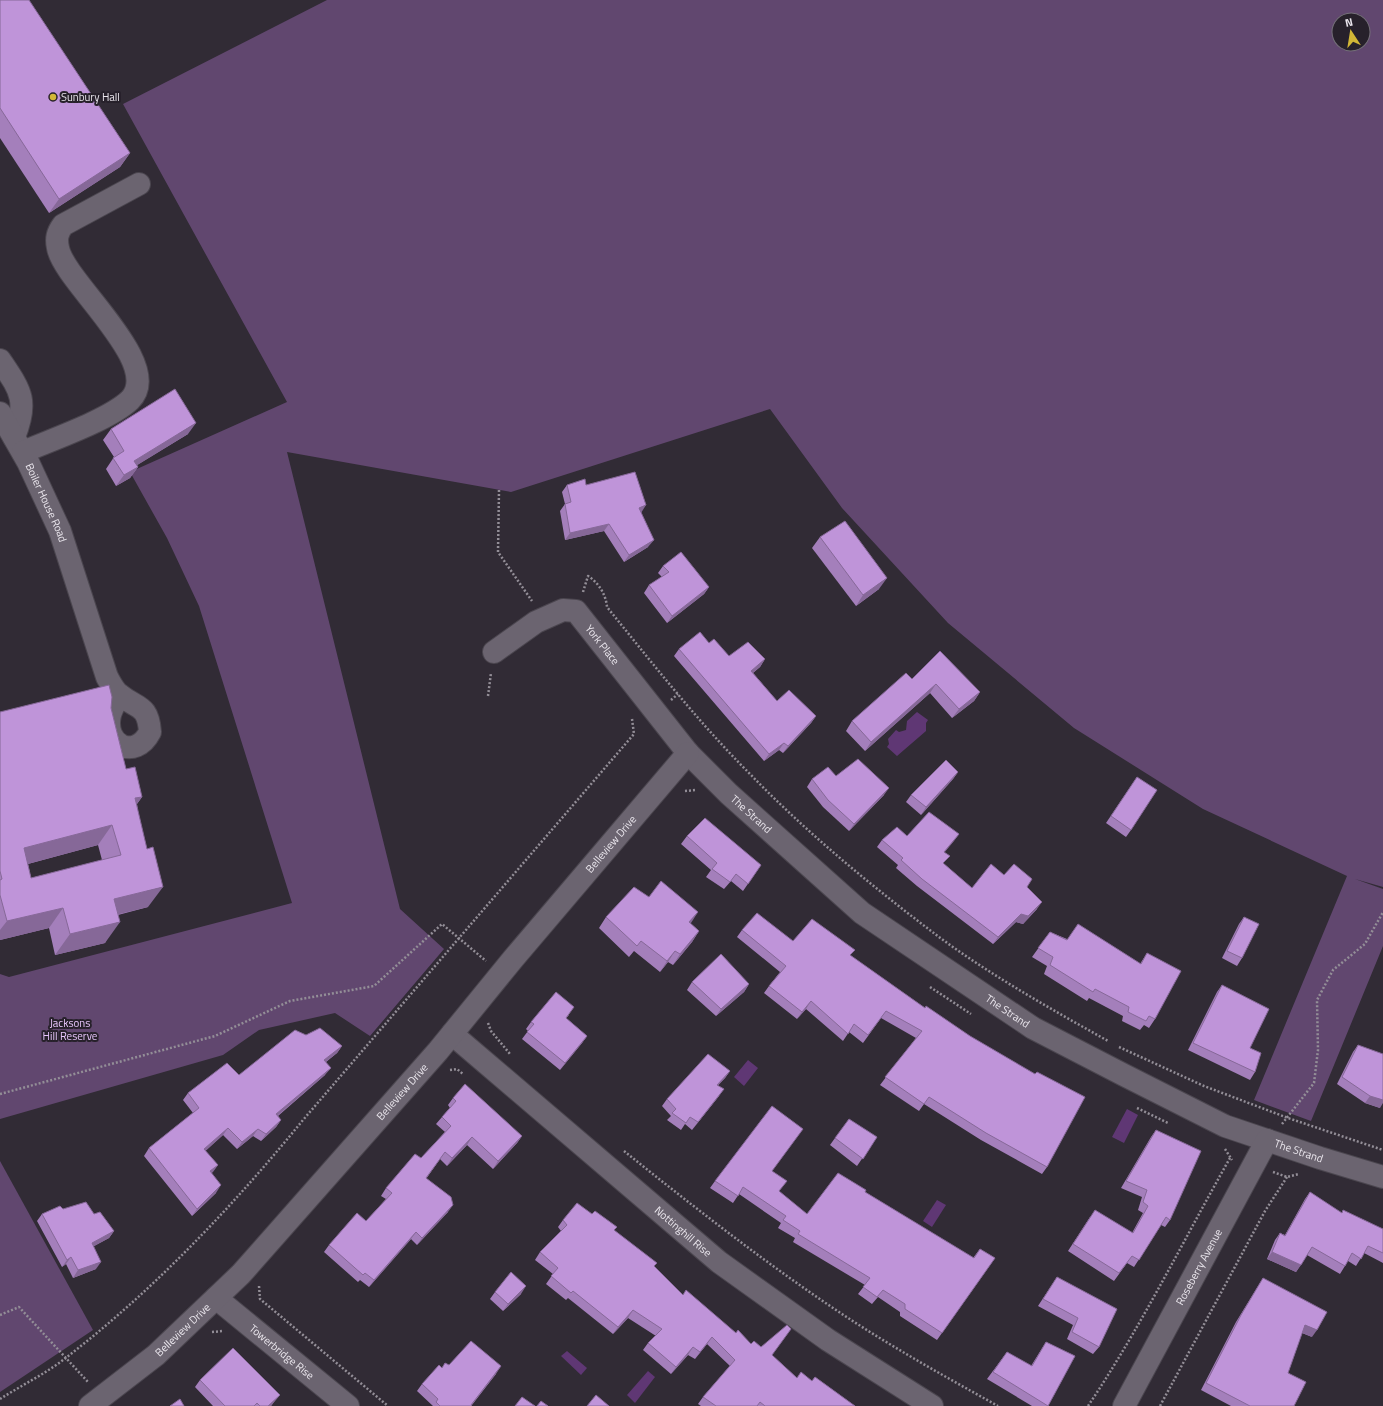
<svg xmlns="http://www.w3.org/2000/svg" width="1383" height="1406" viewBox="0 0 1383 1406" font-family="'Titillium Web',sans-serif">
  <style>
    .green { fill: #61476f; fill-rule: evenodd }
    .water { fill: #5f3774 }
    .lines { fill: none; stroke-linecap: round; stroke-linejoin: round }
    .minor-casing { stroke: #4b464f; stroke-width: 24 }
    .path { stroke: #938e97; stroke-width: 2.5; stroke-dasharray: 2 2; stroke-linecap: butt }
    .minor { stroke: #6b6470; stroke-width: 22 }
    .wall { fill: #a47fbb; fill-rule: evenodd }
    .shaded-wall { fill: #866898 }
    .building { fill: #bf94d9; stroke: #866898; fill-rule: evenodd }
    .poi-dot { fill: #d2b736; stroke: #27212b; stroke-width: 1.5 }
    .labels { text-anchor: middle; stroke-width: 4; stroke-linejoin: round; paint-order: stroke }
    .poi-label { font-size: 11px; fill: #eae6ed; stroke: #27212b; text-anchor: start }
    .street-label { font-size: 11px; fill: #eae6ed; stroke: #27212b }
    .park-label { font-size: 11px; fill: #e6c4fa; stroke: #27212b }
  </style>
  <rect width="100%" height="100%" fill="#312b35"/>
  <!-- green -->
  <g class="green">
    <path d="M327,0H1383V887L1355,879L1383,889V946L1311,1121L1254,1100L1347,876L1203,809L1074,728L948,623L842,508L770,409L511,492L287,452L400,909L444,949L370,1036L335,1013L259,1030L223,1055L0,1119V974L9,977L292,903L199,606L167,538L130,472L287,402L123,104ZM1339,20H1363V44H1339Z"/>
    <polygon points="0,1161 93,1330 0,1392"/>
  </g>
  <!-- water -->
  <g class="water">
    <polygon points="917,712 928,720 926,723 926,731 897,756 887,747 889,744 888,739 896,730 899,732 906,730 907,721"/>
    <polygon points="748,1060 758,1068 744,1086 734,1077"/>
    <polygon points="1127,1109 1138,1115 1124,1143 1112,1137"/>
    <polygon points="937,1200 946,1205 932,1227 923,1221"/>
    <polygon points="567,1351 587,1368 581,1375 561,1356"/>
    <polygon points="648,1371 655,1377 635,1403 627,1395"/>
  </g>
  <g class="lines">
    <defs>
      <g id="minor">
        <path d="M0,360C20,390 29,400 14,437"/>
        <path id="s1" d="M0,413L28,462L60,531L107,677C110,682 114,691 120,695C137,709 148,704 150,732C135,761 103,745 110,715C112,708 116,701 119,695"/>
        <path d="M23,452C51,440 109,420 130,400C166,364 64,282 58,248C56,239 57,233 63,225L139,184"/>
        <path id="s2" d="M494,652L536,622L563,610L576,611L688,753L729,794L862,913L1033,1028L1124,1075L1225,1126L1320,1158L1383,1177"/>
        <path id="s3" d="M452,1034L719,1262L828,1340L932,1406"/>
        <path id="s4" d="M216,1298L348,1406"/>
        <path id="s5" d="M90,1406L156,1355L241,1274L438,1051L513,959L688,753"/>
        <path id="s6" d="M1124,1406L1267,1140"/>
      </g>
    </defs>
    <!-- minor casing -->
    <use href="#minor" class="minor-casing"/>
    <!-- path -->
    <g class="path">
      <polyline points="499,490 498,552 532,601"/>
      <path d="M583,592L588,576C599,583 606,595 607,607C653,664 699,723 751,775C808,834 874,888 939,937C992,976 1051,1009 1108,1041"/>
      <polyline points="488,696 491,673"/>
      <polyline points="671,700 678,694"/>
      <polyline points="685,791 696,790"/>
      <polyline points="930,987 971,1014"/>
      <polyline points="488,1023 491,1031 510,1054"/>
      <polyline points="1119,1047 1204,1086 1288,1118 1383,1150"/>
      <polyline points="450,1070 457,1069 463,1074"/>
      <polyline points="0,1094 215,1036 290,1001 374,986 442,924 486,961"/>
      <polyline points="1137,1108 1168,1123"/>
      <polyline points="1282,1124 1314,1083 1318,1050 1317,1000 1333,970 1365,944 1383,912"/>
      <polyline points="1225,1149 1232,1160"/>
      <path d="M624,1151C694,1207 764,1262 839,1312C890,1346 944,1376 998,1406"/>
      <polyline points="1273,1172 1287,1177 1299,1174"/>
      <polyline points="259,1286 260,1299 388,1406"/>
      <polyline points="0,1315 19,1307 88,1382"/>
      <polyline points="212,1332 223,1331"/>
      <path d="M0,1399C22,1385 47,1373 67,1357C155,1289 233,1206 303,1120L634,734L632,719"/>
      <path d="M1088,1406C1141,1327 1183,1241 1230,1158"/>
      <polyline points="1160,1406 1265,1211 1287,1177"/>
    </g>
    <!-- minor -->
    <use href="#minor" class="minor"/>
  </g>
  <!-- wall -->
  <g class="wall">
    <polygon points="0,0 130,153 120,167 49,213 0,138"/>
    <polygon points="111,429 188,434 137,465 138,467 130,478 116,486 106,469 114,457 103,440"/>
    <polygon points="567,485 586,485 641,512 648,547 624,562 604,531 565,540 560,511 565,504 562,492"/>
    <polygon points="820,537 879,589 856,606 812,548"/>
    <polygon points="663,566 709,587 704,594 667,623 644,593 649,585 662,577 658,573"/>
    <polygon points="709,643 729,656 765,659 760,667 753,673 777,701 816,716 811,723 783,753 779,750 764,761 674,656 679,649"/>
    <polygon points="912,679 980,692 974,701 952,718 930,693 865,751 846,731 852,721"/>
    <path d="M111,708L126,769L142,797L137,804L148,907L118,915L105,943L55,955L49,928L0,940V712ZM98,845L102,860L31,878L28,864Z"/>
    <polygon points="958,772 953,779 921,815 906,802 911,795"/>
    <polygon points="836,776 884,795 849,831 823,807 807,787 812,779"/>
    <polygon points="1137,777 1131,830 1126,837 1106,823"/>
    <polygon points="959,834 944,852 944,864 972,888 1004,875 1027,887 1037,909 1023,924 1016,922 993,944 917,886 896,868 898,865 877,847 882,840 907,836"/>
    <polygon points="687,836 761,865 743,891 731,881 724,889 706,877 711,870 681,844"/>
    <polygon points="606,917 690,923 699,931 692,942 673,965 668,962 660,972 634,951 629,957 599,928"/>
    <polygon points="1244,917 1242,958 1237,966 1222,958 1239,924"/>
    <polygon points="742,930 793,941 851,956 925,1008 1047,1167 1042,1174 981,1140 924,1104 919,1111 880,1085 916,1038 881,1018 863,1043 849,1032 843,1041 806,1009 797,1019 764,993 769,986 780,972 737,937"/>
    <polygon points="1050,932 1067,939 1140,964 1147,953 1155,1019 1149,1028 1144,1025 1140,1030 1122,1021 1123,1016 1089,998 1087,1001 1044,974 1047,966 1032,957"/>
    <polygon points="692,982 749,984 744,992 716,1016 687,990"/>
    <polygon points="1222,985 1250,1048 1255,1072 1250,1080 1188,1050 1217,992"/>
    <polygon points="569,1015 566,1018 587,1036 582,1043 560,1070 522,1039 528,1031 526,1029 531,1022"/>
    <polygon points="306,1035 342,1046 337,1053 326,1062 325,1075 278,1116 281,1120 276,1127 261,1141 253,1136 237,1149 223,1135 205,1151 218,1165 211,1173 216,1193 192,1216 144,1156 149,1148 193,1113 183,1100 188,1093 239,1075"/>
    <polygon points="1358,1045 1380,1108 1365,1103 1337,1084 1353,1052"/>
    <polygon points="730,1071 725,1078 718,1085 719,1096 692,1130 685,1124 681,1130 667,1120 671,1116 662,1106 667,1099"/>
    <polygon points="453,1098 522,1136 517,1143 493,1169 467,1145 447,1166 440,1159 426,1179 448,1212 417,1245 411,1239 369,1287 360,1280 358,1282 324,1252 329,1245 366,1221 386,1199 381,1196 386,1188 421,1158 445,1132 436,1124 442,1117 450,1108 448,1105"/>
    <polygon points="1156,1130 1170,1220 1165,1227 1161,1225 1134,1267 1127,1263 1114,1281 1068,1251 1090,1217 1132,1233 1143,1213 1138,1210 1142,1197 1121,1188 1151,1137"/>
    <polygon points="877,1137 857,1166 830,1145 835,1138"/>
    <polygon points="772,1171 779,1192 807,1214 865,1192 973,1258 980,1249 995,1258 937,1340 900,1316 900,1312 878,1297 872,1304 858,1294 865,1285 793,1242 795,1238 778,1228 781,1223 739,1194 733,1203 710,1188 715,1181"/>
    <polygon points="1310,1192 1341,1213 1383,1229 1383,1263 1364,1253 1356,1266 1348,1261 1340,1274 1307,1255 1296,1272 1267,1259 1275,1240 1280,1233 1285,1235 1305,1199"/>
    <polygon points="63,1209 94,1214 114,1231 109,1238 94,1246 96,1269 73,1278 66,1264 62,1267 37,1221 42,1214"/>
    <polygon points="563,1220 614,1231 654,1267 683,1295 751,1344 761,1347 772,1355 797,1378 812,1381 815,1377 855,1406 701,1406 698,1404 703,1397 730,1366 707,1344 695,1359 688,1355 671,1374 643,1350 648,1343 656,1336 628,1318 613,1334 568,1298 566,1300 546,1284 553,1274 535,1260 540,1252 561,1231 558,1227"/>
    <polygon points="1057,1277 1099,1347 1093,1354 1067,1339 1073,1325 1038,1306"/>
    <polygon points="1263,1278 1312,1337 1302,1333 1288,1373 1294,1406 1231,1406 1201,1390 1236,1322"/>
    <polygon points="495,1292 521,1294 503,1311 490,1299"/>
    <polygon points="1046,1342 1075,1356 1048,1406 1032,1406 987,1379 1007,1352 1031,1366"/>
    <polygon points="445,1363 449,1365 496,1374 472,1405 472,1406 433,1406 417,1391 422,1384 442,1368"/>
    <polygon points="200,1380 280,1395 274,1402 271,1406 213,1406 195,1387"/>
  </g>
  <!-- shaded-wall -->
  <g class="shaded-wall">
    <polygon points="130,153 120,167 49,213 59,199"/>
    <polygon points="196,423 188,434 126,472 134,461"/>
    <polygon points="138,467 130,478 116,486 124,475"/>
    <polygon points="646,505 641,513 639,508"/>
    <polygon points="609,524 604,531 565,540 570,533"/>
    <polygon points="654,540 648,547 624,562 629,555"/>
    <polygon points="887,578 879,589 856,606 863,595"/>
    <polygon points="709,587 704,594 667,623 672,616"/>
    <polygon points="765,659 760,667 746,678 751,671"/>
    <polygon points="936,684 930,693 865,751 871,742"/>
    <polygon points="980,692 974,701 952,718 959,709"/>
    <polygon points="816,716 811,723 783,753 788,746"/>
    <polygon points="784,743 779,750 764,761 769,754"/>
    <polygon points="958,772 953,779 921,815 926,807"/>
    <polygon points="889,788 884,795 849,831 854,824"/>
    <polygon points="142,797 127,817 135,798"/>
    <polygon points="112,825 98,845 9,869 24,848"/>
    <polygon points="959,834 954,841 939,859 944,852"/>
    <polygon points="163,887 148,907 99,919 114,899"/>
    <polygon points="1042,902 1037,909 1023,924 1016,922 993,944 998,937 1021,914"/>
    <polygon points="63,908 49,928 0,940 0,930 7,921"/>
    <polygon points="698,912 691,923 681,933 689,922"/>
    <polygon points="120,922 105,943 55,955 70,934"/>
    <polygon points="699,931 692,942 673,965 680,954"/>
    <polygon points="675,951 668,962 660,972 667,961"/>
    <polygon points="749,984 744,992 716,1016 721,1009"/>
    <polygon points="811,1001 806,1009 797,1019 802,1012"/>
    <polygon points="587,1036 582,1043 560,1070 565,1063"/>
    <polygon points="342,1046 337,1053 319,1067 324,1060"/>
    <polygon points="331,1068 325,1075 271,1121 276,1114"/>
    <polygon points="730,1071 725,1078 712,1092 717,1085"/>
    <polygon points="724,1089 719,1096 692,1130 698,1122"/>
    <polygon points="1370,1096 1383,1100 1383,1103 1380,1108 1365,1103"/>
    <polygon points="281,1120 276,1127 261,1141 266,1134"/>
    <polygon points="228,1128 223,1135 199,1157 204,1149"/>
    <polygon points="258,1129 253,1136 237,1149 242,1142"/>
    <polygon points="522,1136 517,1143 493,1169 498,1161"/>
    <polygon points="472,1137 467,1145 447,1166 452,1158"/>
    <polygon points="218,1165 213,1172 205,1179 210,1171"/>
    <polygon points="221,1185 216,1193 192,1216 197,1209"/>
    <polygon points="453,1205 448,1212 417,1245 422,1238"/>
    <polygon points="114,1231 109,1238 87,1250 92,1243"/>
    <polygon points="416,1232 411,1239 369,1287 374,1280"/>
    <polygon points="1272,1252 1301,1265 1296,1272 1267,1259"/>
    <polygon points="71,1257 66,1264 62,1267 67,1260"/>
    <polygon points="101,1262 96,1269 73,1278 78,1270"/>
    <polygon points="526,1286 521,1294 503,1311 508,1304"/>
    <polygon points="633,1310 628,1318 613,1334 618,1327"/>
    <polygon points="1305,1325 1317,1330 1312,1337 1300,1332"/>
    <polygon points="712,1337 707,1344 695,1359 700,1352"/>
    <polygon points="693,1347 688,1355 671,1374 676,1367"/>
    <polygon points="501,1366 496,1374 470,1406"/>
    <polygon points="280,1395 274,1402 271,1406 268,1406"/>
  </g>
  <!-- building -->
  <g class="building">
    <polygon points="0,0 29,0 130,153 59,199 0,108"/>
    <polygon points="175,389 196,423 134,461 138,467 124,475 113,458 124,451 111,429"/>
    <polygon points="635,472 646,505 639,508 654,540 629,555 609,524 570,533 565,504 571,502 567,485 585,479 586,485"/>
    <polygon points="845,521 887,578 863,595 820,537"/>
    <polygon points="681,552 709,587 672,616 649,585 669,572 663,566"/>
    <polygon points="700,632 709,643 714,639 729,656 748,642 765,659 751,671 777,701 789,690 816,716 788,746 784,743 769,754 679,649"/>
    <polygon points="940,651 980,692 959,709 936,684 871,742 852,721 906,673 912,679"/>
    <path d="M109,685L112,697L111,708L126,769L135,767L142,797L135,798L147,849L153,847L163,887L114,899L120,922L70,934L63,908L7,921L0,895V880L2,879L0,871V712ZM112,825L121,855L31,878L24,848Z"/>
    <polygon points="858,759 889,788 854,824 828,800 812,779 828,767 836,776"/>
    <polygon points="946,760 958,772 926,807 911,795"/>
    <polygon points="1137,777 1157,790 1131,830 1111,816"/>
    <polygon points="929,812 959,834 944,852 950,856 943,863 972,888 991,864 1004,875 1014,864 1032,879 1027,887 1042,902 1028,916 1021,914 998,937 922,879 901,860 903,858 882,840 897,827 907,836"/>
    <polygon points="705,818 761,865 748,884 736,874 730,882 712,869 717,863 687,836"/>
    <polygon points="661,881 698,912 689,922 699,931 680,954 675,951 667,961 641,941 637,946 606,917 634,887 649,897"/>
    <polygon points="757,913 793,941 812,919 855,950 850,955 925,1008 926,1006 970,1036 1035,1074 1037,1072 1085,1097 1047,1167 986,1133 929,1097 924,1104 885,1077 922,1031 886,1011 868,1035 854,1024 848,1034 811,1001 802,1012 769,986 786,966 742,930"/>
    <polygon points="1244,917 1259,924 1242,958 1227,951"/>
    <polygon points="1078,924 1141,964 1147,953 1181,971 1155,1019 1149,1016 1146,1021 1128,1012 1129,1007 1095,989 1093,992 1050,965 1053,957 1038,948 1050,932 1067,940"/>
    <polygon points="721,954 749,984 721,1009 692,982"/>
    <polygon points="1222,985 1269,1009 1250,1048 1261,1053 1255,1072 1193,1043"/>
    <polygon points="556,992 574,1007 566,1018 587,1036 565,1063 527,1032 534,1024 531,1022"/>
    <polygon points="320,1028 342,1046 324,1060 331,1068 276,1114 281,1120 266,1134 258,1129 242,1142 228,1128 204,1149 218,1165 210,1171 221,1185 197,1209 149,1148 199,1108 188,1093 227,1063 239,1075 295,1030 306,1035"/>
    <polygon points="1358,1045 1383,1054 1383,1100 1370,1096 1342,1077"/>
    <polygon points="708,1054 730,1071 717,1085 724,1089 698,1122 690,1117 686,1123 672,1113 676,1109 667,1099"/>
    <polygon points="465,1084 522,1136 498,1161 472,1137 452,1158 445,1152 426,1178 451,1197 453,1205 422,1238 416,1232 374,1280 365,1273 363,1275 329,1245 357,1213 366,1221 392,1193 386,1188 415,1154 421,1158 451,1126 442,1117 456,1101 453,1098"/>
    <polygon points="772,1106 803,1129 772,1171 787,1181 779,1191 807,1214 838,1173 866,1190 865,1192 974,1258 980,1249 995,1258 942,1333 905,1309 905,1304 883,1290 877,1297 863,1287 870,1278 798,1234 800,1231 783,1220 786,1216 743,1187 738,1196 715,1181"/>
    <polygon points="849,1119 877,1137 863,1159 835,1138"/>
    <polygon points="1156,1130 1201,1151 1170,1220 1166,1217 1139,1260 1132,1256 1119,1273 1073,1244 1095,1210 1133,1233 1148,1206 1143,1202 1147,1190 1126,1181"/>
    <polygon points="1310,1192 1342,1213 1343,1210 1383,1229 1383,1253 1368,1246 1361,1259 1352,1253 1345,1266 1312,1247 1301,1265 1272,1252 1280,1233 1285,1236"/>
    <polygon points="86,1202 94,1214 100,1212 114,1231 92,1243 101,1262 78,1270 71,1257 67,1260 42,1214 60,1206 63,1209"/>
    <polygon points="577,1203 592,1214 595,1211 617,1227 614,1230 657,1263 654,1266 683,1295 686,1290 736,1333 738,1330 751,1344 754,1341 761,1347 787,1325 791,1329 772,1355 797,1378 801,1372 812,1381 815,1377 855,1406 765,1406 760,1402 757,1406 716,1406 703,1397 735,1360 712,1337 700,1352 693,1347 676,1367 648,1343 662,1329 633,1310 618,1327 573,1291 571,1293 551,1276 558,1268 540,1252 567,1225 563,1220"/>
    <polygon points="511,1272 526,1286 508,1304 495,1292"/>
    <polygon points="1057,1277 1117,1309 1099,1347 1072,1332 1078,1318 1043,1299"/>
    <polygon points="1263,1278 1327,1312 1317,1330 1305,1325 1288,1373 1306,1382 1294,1406 1250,1406 1206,1383 1241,1315"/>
    <polygon points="471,1341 501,1366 471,1405 472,1406 440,1406 436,1402 438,1399 422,1384 439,1365 442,1368 445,1363 449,1365"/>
    <polygon points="1046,1342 1075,1356 1048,1406 993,1372 1007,1352 1032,1366"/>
    <polygon points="233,1348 280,1395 268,1406 260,1406 257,1403 254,1406 225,1406 200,1380"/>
    <polygon points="596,1395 609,1406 587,1406"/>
    <polygon points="522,1397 535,1406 515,1406"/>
    <polygon points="180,1399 184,1406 170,1406"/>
    <polygon points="541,1401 548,1406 537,1406"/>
  </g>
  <!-- markers -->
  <circle class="poi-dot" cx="53" cy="97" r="4"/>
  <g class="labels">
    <!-- poi labels -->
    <g class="poi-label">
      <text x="61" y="101">Sunbury Hall</text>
    </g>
    <!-- street labels -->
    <g class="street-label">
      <text dy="4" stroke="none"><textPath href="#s1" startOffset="101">Boiler House Road</textPath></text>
      <text dy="4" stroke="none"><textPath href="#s2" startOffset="137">York Place</textPath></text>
      <text dy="4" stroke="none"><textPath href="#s2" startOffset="363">The Strand</textPath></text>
      <text dy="4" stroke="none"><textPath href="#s5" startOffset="768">Belleview Drive</textPath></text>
      <text dy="4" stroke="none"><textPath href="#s2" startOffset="687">The Strand</textPath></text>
      <text dy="4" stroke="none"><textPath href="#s5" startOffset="444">Belleview Drive</textPath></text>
      <text dy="4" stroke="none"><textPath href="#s2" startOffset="1011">The Strand</textPath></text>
      <text dy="4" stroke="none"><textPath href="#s3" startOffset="304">Nottinghill Rise</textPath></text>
      <text dy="4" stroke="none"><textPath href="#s6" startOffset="158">Roseberry Avenue</textPath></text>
      <text dy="4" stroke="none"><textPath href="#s5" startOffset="120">Belleview Drive</textPath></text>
      <text dy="4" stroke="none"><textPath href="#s4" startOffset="85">Towerbridge Rise</textPath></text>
    </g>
    <!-- park labels -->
    <g class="park-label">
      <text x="70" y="1027">Jacksons<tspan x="70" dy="13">Hill Reserve</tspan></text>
    </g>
  </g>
  <!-- north arrow -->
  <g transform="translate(1351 32) rotate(348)"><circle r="19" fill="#27212b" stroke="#757079"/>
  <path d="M0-3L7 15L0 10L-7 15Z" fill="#d2b736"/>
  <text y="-6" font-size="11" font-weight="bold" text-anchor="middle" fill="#eae6ed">N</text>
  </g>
</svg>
